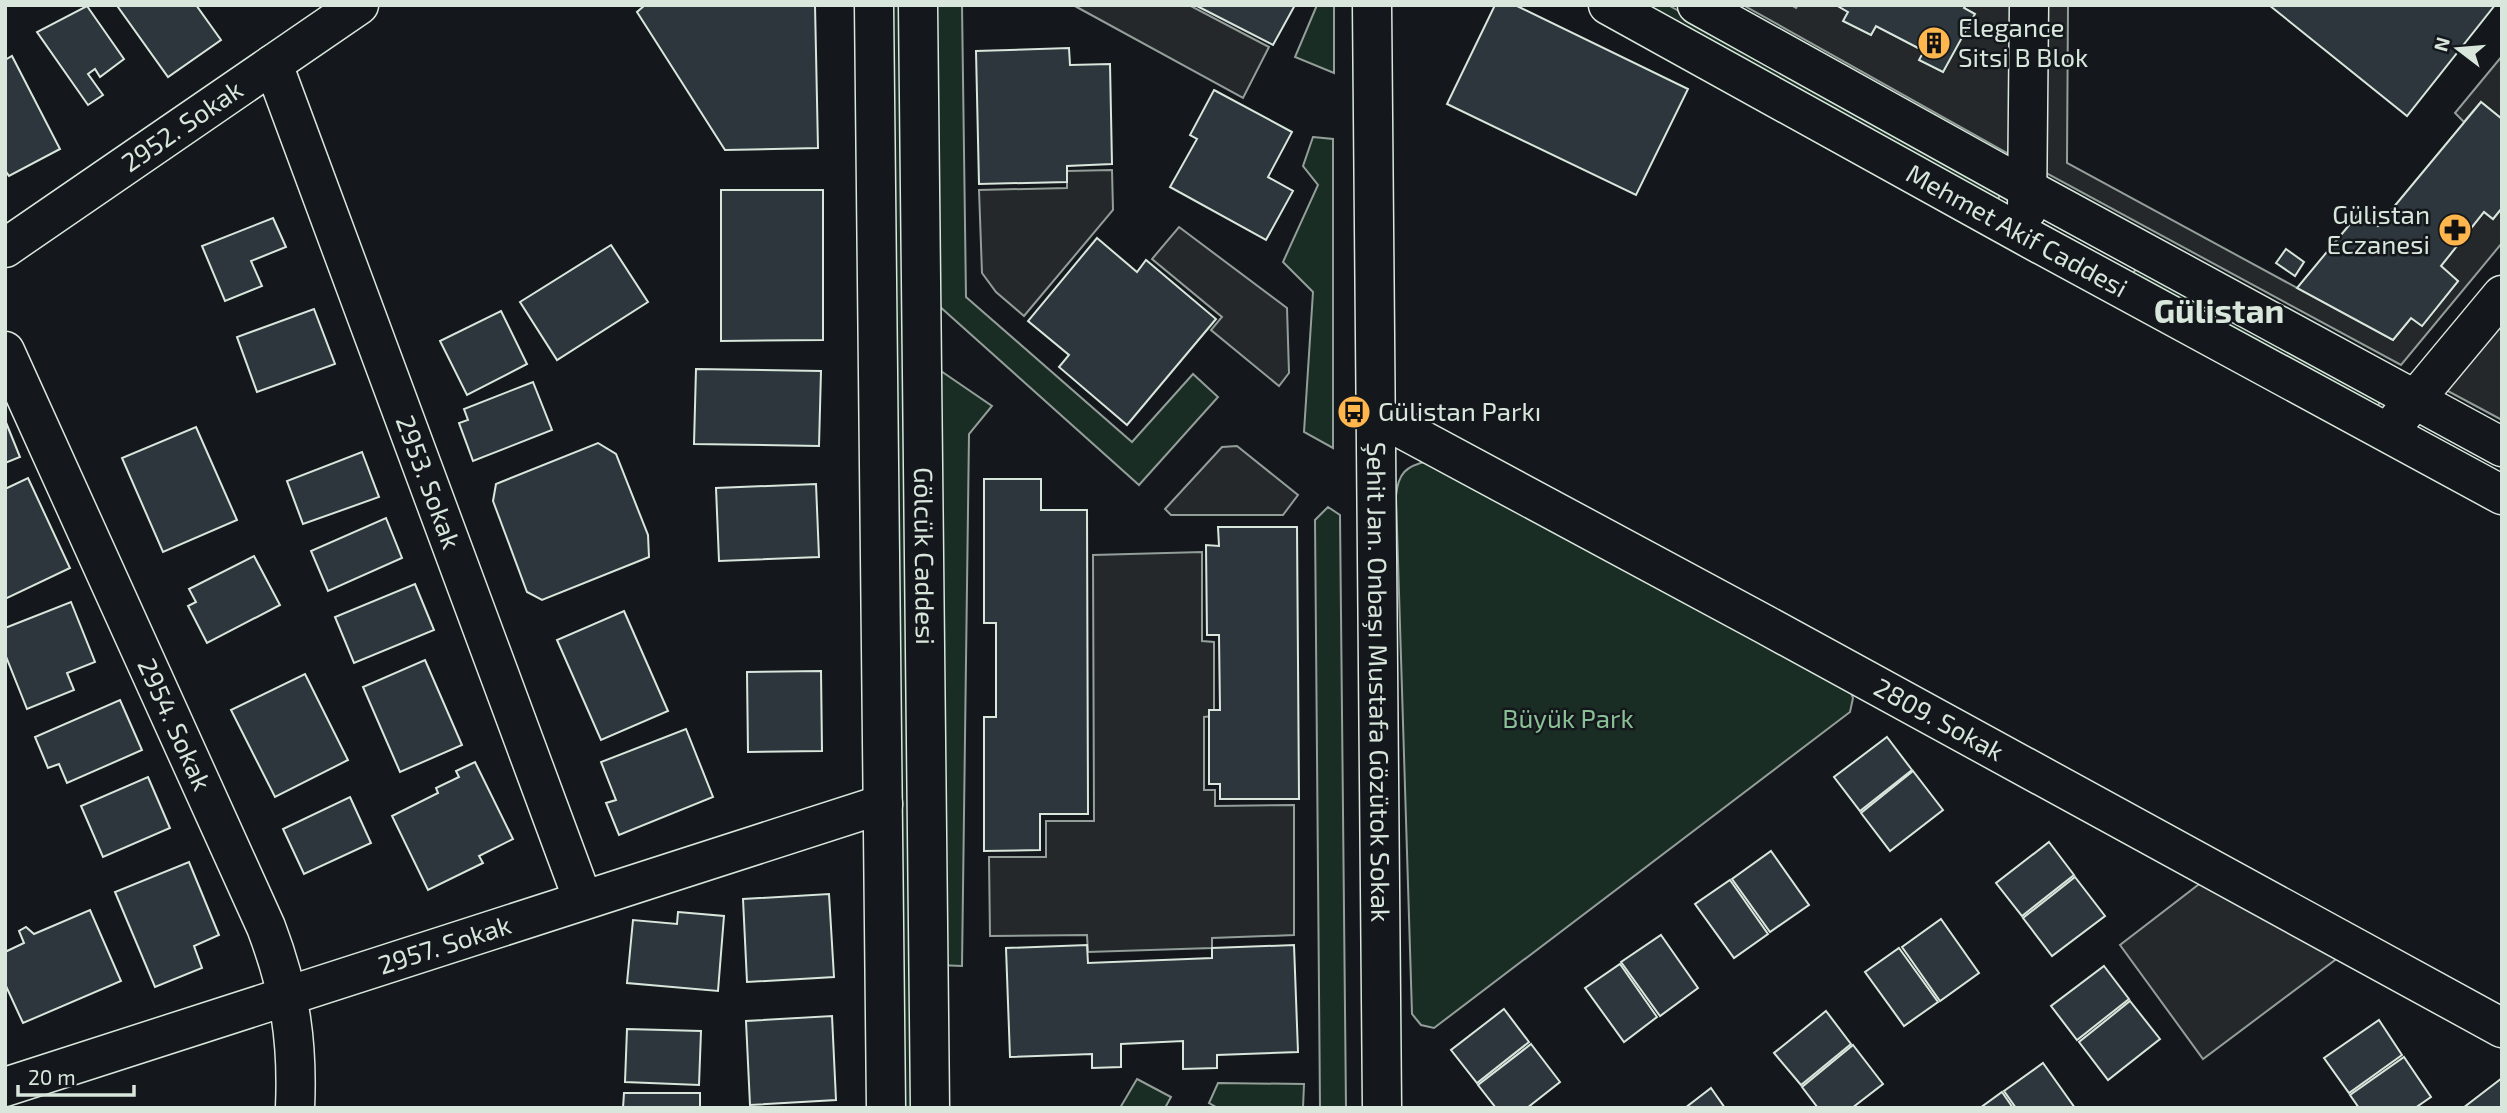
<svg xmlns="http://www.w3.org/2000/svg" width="2507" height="1113" viewBox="0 0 2507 1113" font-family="'Exo 2',sans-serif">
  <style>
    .green { fill: #1a2d24; stroke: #939e99; stroke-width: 2 }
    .parking { fill: #24282b; stroke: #939e99; stroke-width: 2 }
    .building { fill: #2c363c; stroke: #d8e6dc; stroke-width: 2 }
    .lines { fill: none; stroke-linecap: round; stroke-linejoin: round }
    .minor-casing { stroke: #d8e6dc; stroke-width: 41 }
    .major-casing { stroke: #d8e6dc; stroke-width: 41 }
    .minor { stroke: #14181c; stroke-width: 38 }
    .major { stroke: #14181c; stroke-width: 38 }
    .labels { text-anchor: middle; stroke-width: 5; stroke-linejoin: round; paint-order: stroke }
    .poi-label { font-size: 26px; fill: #d8e6dc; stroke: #14181c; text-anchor: start }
    .street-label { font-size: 26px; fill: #d8e6dc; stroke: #14181c }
    .park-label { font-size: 26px; fill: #8ac095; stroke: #14181c }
    .district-label { font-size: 33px; font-weight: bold; fill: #d8e6dc; stroke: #14181c }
  </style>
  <rect width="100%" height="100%" fill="#14181c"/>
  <!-- green -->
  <g class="green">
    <polygon points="889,5 903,5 916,1108 902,1108"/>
    <polygon points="931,5 962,5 966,297 1132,442 1193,374 1218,397 1139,485 938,305"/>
    <polygon points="1317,5 1334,5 1334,73 1295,57"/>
    <polygon points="1640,5 1668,5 2002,191 1996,203"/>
    <polygon points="1313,137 1333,139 1333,448 1304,432 1313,292 1283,262 1318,185 1303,166"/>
    <polygon points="2138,264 2383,398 2376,408 2132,276"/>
    <polygon points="938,369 992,406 969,434 962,966 938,965"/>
    <path d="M1428,461L1846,679L1853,698L1850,712L1434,1028L1421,1025L1412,1014L1396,496C1398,473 1406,466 1428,461Z"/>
    <polygon points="1328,507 1340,515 1346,1108 1320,1108 1315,520"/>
    <polygon points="1137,1079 1171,1097 1165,1108 1120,1108"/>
    <polygon points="1218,1083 1304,1084 1303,1108 1218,1108 1209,1103"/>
  </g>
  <!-- parking -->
  <g class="parking">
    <polygon points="1073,5 1189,5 1269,47 1243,98"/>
    <polygon points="1743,5 1791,5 1796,8 1798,5 1836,5 1848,12 1844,21 1871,35 1876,26 1924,51 1920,60 1943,72 1974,14 1964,8 1966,5 2010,5 2009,154"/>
    <polygon points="2048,5 2068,5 2067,163 2393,340 2411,318 2422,326 2458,281 2441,266 2484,212 2493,219 2502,208 2502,243 2401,365 2046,173"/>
    <polygon points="2502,56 2502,119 2481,102 2464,122 2455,113"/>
    <polygon points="1112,170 1113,210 1024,316 996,292 982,273 979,190 1067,188 1067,171"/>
    <polygon points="1179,227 1287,308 1289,373 1279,386 1211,330 1222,317 1152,259"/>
    <polygon points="2502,295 2502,420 2429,381"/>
    <polygon points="1237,446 1298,495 1283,515 1171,515 1165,509 1222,447"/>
    <polygon points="1202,552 1202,641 1214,642 1214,716 1204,717 1204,790 1215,790 1215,806 1294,805 1294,935 1212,938 1212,948 1088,952 1087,935 990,936 989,857 1046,857 1046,821 1094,821 1093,555"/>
    <polygon points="2211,875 2347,951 2203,1059 2120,945"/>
  </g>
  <!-- building -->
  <g class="building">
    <polygon points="121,5 196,5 221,40 168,77 118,7"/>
    <polygon points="645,5 815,5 818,148 725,150 637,12"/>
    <polygon points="1195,5 1295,5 1273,45"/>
    <polygon points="1495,5 1515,5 1688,89 1636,195 1447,104"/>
    <polygon points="1836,5 1966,5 1964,8 1975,14 1943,72 1919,60 1924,51 1876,26 1871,35 1843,21 1848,12"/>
    <polygon points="2269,5 2495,5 2407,116"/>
    <polygon points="87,6 124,59 100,77 95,69 88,74 103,95 88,105 37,32"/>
    <polygon points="1069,48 1070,65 1110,64 1112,164 1067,166 1067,182 979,184 976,51"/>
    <polygon points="12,56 60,149 9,176 5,170 5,60"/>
    <polygon points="1214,90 1292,132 1268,177 1293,191 1266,240 1170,187 1197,139 1190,135"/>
    <polygon points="2481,102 2502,119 2502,208 2493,219 2484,212 2441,266 2458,281 2422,326 2411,318 2393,340 2297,288 2360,212 2378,226"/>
    <polygon points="721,190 823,190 823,340 721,341"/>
    <polygon points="273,218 286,247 251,261 262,286 225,301 202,246"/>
    <polygon points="1097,238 1137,272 1146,260 1216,319 1127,425 1059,367 1069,355 1028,321"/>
    <polygon points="611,245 648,302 557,360 520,302"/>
    <polygon points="2286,249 2304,262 2295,276 2276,263"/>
    <polygon points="314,309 335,364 257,392 237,337"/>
    <polygon points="501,311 527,364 467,395 440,341"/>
    <polygon points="696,369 821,371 819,446 694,444"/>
    <polygon points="533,382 552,430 473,461 459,423 468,420 464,409"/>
    <polygon points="5,420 20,457 5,463"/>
    <polygon points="196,427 237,520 163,552 122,458"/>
    <polygon points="598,443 616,454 648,535 649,557 542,600 527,592 493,501 496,484"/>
    <polygon points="362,452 379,497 303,524 287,481"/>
    <polygon points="28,478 70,568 5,599 5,489"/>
    <polygon points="984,479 1041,479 1041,510 1087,510 1088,814 1040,814 1040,850 984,851 984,717 996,717 996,623 984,623"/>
    <polygon points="816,484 819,557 719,561 716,488"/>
    <polygon points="386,518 402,558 328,591 311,551"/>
    <polygon points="1218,527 1297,527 1299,799 1220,799 1220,784 1209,784 1209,710 1220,710 1219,635 1207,635 1206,545 1219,546"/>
    <polygon points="254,556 280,605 207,643 188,606 196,602 189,589"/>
    <polygon points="415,584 434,630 354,663 335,617"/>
    <polygon points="71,602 95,662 67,673 74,690 27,709 5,654 5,628"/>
    <polygon points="624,611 668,711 601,740 557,640"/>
    <polygon points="425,660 462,745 400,772 363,687"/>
    <polygon points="821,671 822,751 748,752 747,672"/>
    <polygon points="305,674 348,760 275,797 231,710"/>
    <polygon points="120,700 142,750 67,783 59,764 48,768 35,737"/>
    <polygon points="686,729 713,797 619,835 606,803 616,800 601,762"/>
    <polygon points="1887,737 1912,770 1860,811 1834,777"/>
    <polygon points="475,762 513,839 479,856 483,863 428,890 392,816 438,793 436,788 459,777 456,771"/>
    <polygon points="1913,771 1943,810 1890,851 1861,813"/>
    <polygon points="148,777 170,828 103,857 81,806"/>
    <polygon points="350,797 371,843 304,874 283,829"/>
    <polygon points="2049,842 2074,875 2022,916 1996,883"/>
    <polygon points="1771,851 1809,905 1770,932 1732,879"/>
    <polygon points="189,862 219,935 194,946 202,968 155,987 115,892"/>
    <polygon points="2075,877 2105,916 2052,956 2023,918"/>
    <polygon points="1730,880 1768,934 1734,958 1695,904"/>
    <polygon points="829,894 834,977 747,982 743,899"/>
    <polygon points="90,910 121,981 23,1023 5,984 5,952 24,943 19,931 26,927 34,934"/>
    <polygon points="678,912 724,916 718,991 627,983 633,920 677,924"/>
    <polygon points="1941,919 1979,973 1940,1001 1902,947"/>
    <polygon points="1661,935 1698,988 1660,1016 1621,962"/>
    <polygon points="1087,945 1088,963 1212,958 1212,948 1294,945 1298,1052 1217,1055 1217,1068 1183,1069 1183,1041 1121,1044 1121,1067 1092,1068 1092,1054 1010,1057 1006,948"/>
    <polygon points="1899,948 1938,1002 1904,1026 1865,972"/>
    <polygon points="1620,964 1657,1017 1624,1042 1585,988"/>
    <polygon points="2104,966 2129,999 2077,1040 2051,1006"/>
    <polygon points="2130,1001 2160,1039 2108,1080 2079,1042"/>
    <polygon points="1504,1009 1529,1042 1477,1083 1451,1050"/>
    <polygon points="1826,1011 1851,1044 1801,1085 1774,1053"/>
    <polygon points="832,1016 836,1100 750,1105 746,1021"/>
    <polygon points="2379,1020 2402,1055 2349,1093 2324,1058"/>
    <polygon points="627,1029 701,1031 699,1085 625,1082"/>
    <polygon points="1531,1044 1560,1082 1527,1108 1496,1108 1478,1085"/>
    <polygon points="1853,1045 1883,1084 1852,1108 1818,1108 1802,1087"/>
    <polygon points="2404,1057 2431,1097 2415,1108 2359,1108 2350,1095"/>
    <polygon points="2043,1063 2075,1108 2016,1108 2004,1091"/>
    <polygon points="2502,1078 2502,1108 2463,1108"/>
    <polygon points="1711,1088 1725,1108 1685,1108"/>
    <polygon points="2002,1092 2013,1108 1980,1108"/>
    <polygon points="624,1093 700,1093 700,1108 623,1108"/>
  </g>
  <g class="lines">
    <defs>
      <g id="minor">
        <path id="s1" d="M1372,5L1382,1108"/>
        <path id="s2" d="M1608,5L2027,237L2502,495"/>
        <polyline points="1697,5 2028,189 2502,447"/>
        <path id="s3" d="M273,64L583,900"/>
        <polyline points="2027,210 2029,5"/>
        <path id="s4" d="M5,248L359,5"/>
        <path id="s5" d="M5,351L266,927C290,990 298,1041 295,1108"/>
        <path id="s6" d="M1376,415L1764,624L2502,1028"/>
        <polyline points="2398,420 2502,295"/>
        <path id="s7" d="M5,1087L883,804"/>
      </g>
      <g id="major">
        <polyline points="874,5 886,1108"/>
        <path id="s8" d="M918,5L930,1108"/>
      </g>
    </defs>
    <!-- minor casing -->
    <use href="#minor" class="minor-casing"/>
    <!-- major casing -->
    <use href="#major" class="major-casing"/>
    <!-- minor -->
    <use href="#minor" class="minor"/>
    <!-- major -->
    <use href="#major" class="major"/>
  </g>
  <!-- icons -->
  <defs>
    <symbol id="building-disc" viewBox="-11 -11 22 22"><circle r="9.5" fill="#ffb74d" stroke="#14181c"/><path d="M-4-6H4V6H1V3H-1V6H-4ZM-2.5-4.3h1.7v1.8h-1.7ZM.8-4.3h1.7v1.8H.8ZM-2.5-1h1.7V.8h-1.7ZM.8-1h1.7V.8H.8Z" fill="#111"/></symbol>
    <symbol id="pharmacy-disc" viewBox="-11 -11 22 22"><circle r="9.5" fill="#ffb74d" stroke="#14181c"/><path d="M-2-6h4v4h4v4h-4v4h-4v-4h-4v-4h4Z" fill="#111"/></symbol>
    <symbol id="bus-disc" viewBox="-11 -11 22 22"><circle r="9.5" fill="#ffb74d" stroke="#14181c"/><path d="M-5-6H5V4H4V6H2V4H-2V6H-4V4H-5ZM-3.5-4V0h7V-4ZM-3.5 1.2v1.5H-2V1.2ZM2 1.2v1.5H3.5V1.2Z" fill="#111"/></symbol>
  </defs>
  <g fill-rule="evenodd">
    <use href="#building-disc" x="1915" y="24" width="38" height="38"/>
    <use href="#pharmacy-disc" x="2436" y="211" width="38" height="38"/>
    <use href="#bus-disc" x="1335" y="393" width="38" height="38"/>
  </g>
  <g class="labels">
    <!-- poi labels -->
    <g class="poi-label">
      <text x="1958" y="37">Elegance<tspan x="1958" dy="30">Sitsi B Blok</tspan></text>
      <text x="2430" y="224" text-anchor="end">Gülistan<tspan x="2430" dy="30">Eczanesi</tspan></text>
      <text x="1378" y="421">Gülistan Parkı</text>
    </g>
    <!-- street labels -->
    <g class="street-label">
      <text dy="9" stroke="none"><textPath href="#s4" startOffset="215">2952. Sokak</textPath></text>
      <text dy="9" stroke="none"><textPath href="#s2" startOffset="467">Mehmet Akif Caddesi</textPath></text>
      <text dy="9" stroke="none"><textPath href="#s3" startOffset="446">2953. Sokak</textPath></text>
      <text dy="9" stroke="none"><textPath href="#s8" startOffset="551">Gölcük Caddesi</textPath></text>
      <text dy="9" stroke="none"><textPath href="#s1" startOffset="677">Şehit Jan. Onbaşı Mustafa Gözütok Sokak</textPath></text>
      <text dy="9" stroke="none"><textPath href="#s6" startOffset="640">2809. Sokak</textPath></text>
      <text dy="9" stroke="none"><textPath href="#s5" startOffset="410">2954. Sokak</textPath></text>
      <text dy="9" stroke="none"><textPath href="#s7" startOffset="462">2957. Sokak</textPath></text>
    </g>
    <!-- park labels -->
    <g class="park-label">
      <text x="1568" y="728">Büyük Park</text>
    </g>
    <!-- district labels -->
    <g class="district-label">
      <text x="2219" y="323">Gülistan</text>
    </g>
  </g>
  <!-- border -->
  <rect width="2507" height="1113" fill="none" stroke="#d8e6dc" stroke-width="14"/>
  <!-- north arrow -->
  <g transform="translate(2458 49) rotate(286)" stroke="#14181c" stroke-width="5" paint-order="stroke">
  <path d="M0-5L12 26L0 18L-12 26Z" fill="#d8e6dc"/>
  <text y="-10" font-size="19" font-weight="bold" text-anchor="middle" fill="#d8e6dc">N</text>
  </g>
  <!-- scale -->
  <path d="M18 1085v10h116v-10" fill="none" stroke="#d8e6dc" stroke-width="3.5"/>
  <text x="28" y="1085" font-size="21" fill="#d8e6dc" stroke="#14181c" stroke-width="5" paint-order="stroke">20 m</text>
</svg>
